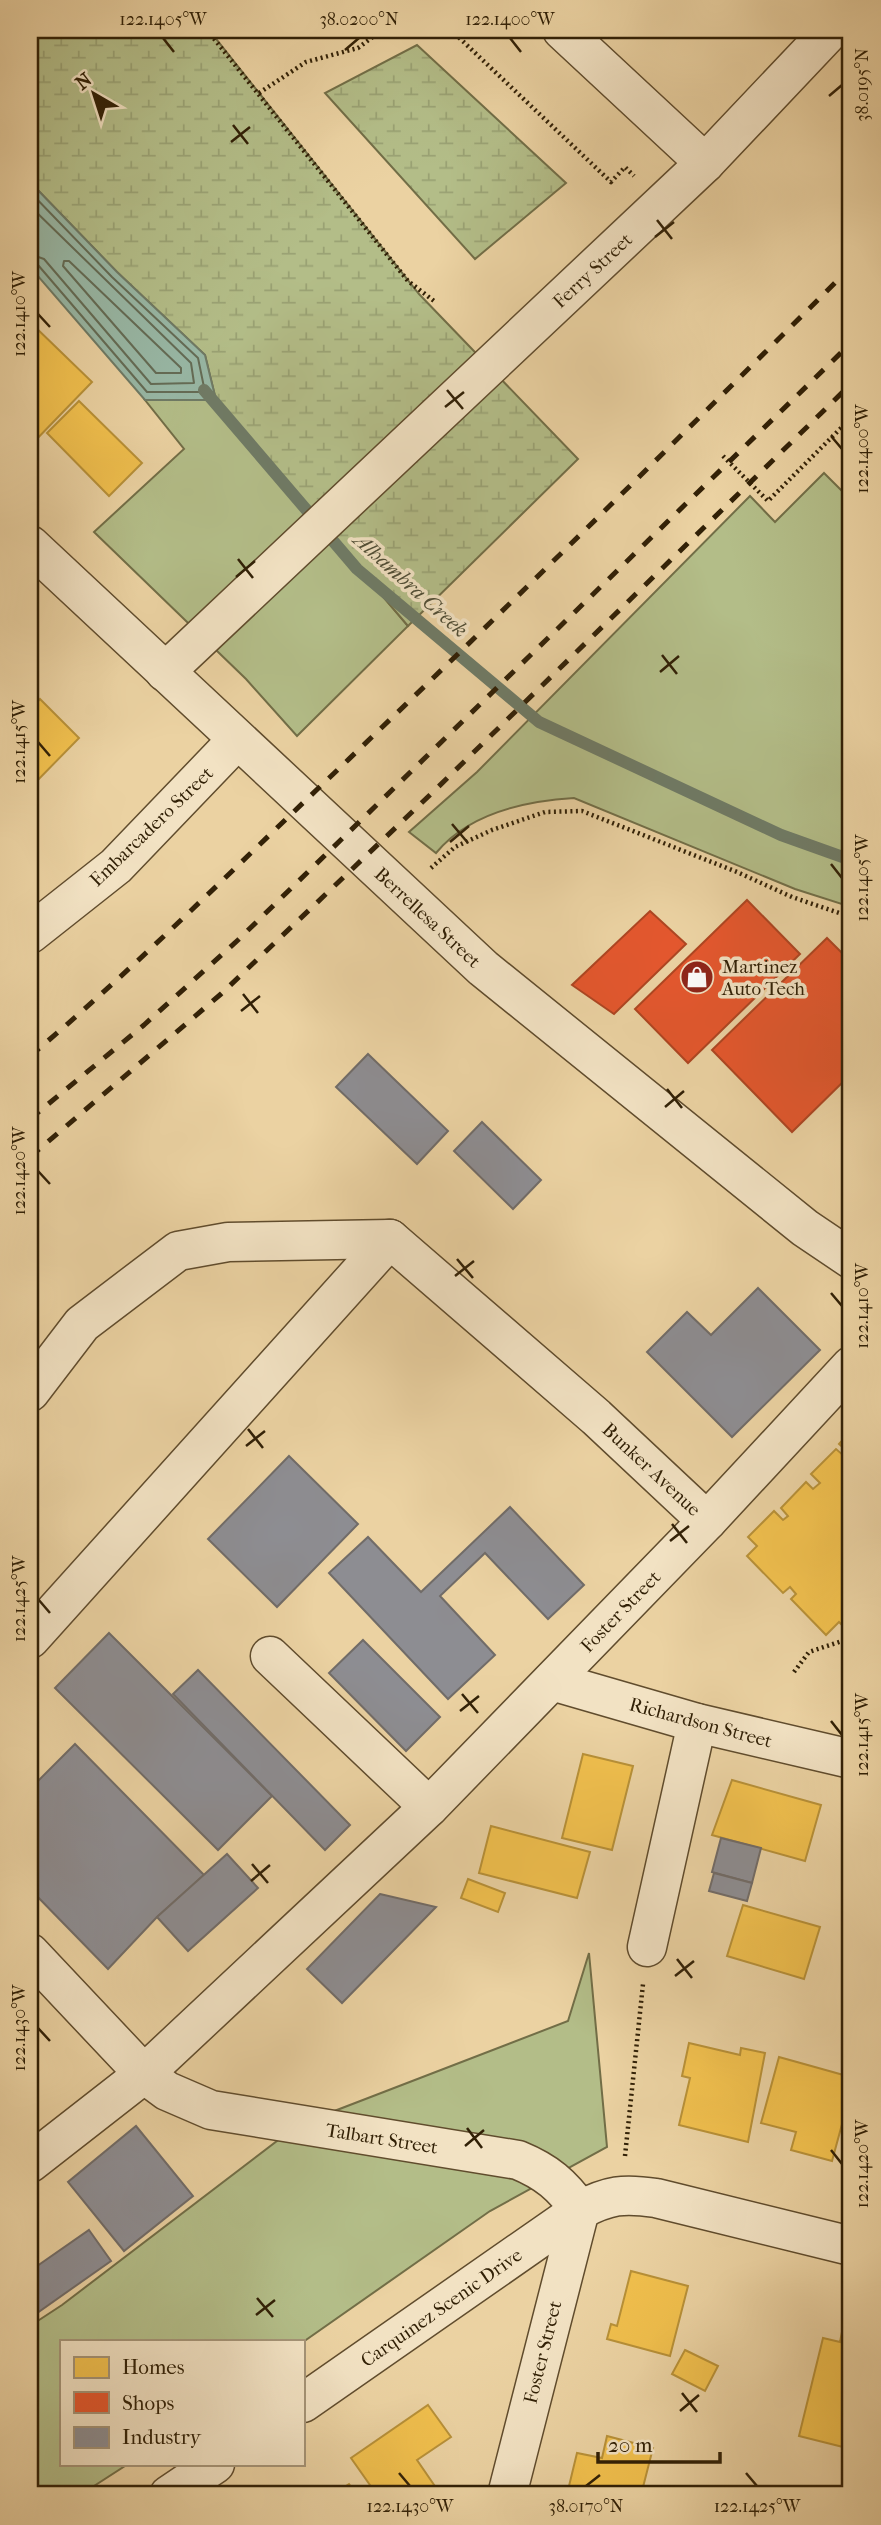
<svg xmlns="http://www.w3.org/2000/svg" width="881" height="2525" viewBox="0 0 881 2525" font-family="'IM FELL French Canon',serif">
  <style>
    .green { fill: #b3bd88; stroke: #726e47; stroke-width: 2 }
    .wetland { fill: url(#wetland-marsh); stroke: #726e47; stroke-width: 2 }
    .water { fill: #98b8a6; stroke: #6f7b66; stroke-width: 2 }
    .homes { fill: #f2c14e; stroke: #b89138; stroke-width: 2 }
    .shops { fill: #e4572e; stroke: #ae4622; stroke-width: 2 }
    .industry { fill: #8d8d92; stroke: #716c68; stroke-width: 2 }
    .lines { fill: none; stroke-linecap: round; stroke-linejoin: round }
    .shore { stroke: #646c56; stroke-width: 2 }
    .stream { stroke: #6f7b66; stroke-width: 12 }
    .minor-casing { stroke: #604c2d; stroke-width: 41 }
    .path { stroke: #312006; stroke-width: 4.5; stroke-dasharray: 2 3.5; stroke-linecap: butt }
    .minor { stroke: #f2e2c3; stroke-width: 38 }
    .rail { stroke: #312006; stroke-width: 5; stroke-dasharray: 12 12; stroke-linecap: butt }
    .ticks { fill: none; stroke: #312006; stroke-width: 2.5 }
    .labels { text-anchor: middle; stroke-width: 7; stroke-linejoin: round; paint-order: stroke }
    .street-label { font-size: 19px; fill: #312006; stroke: #f2e2c3 }
    .poi-label { font-size: 19px; fill: #312006; stroke: #f2e2c3; text-anchor: start }
    .water-label { font-size: 21px; font-style: italic; fill: #504e36; stroke: #f2e2c3 }
    .neatline { fill: none; stroke: #312006; stroke-width: 2.5 }
    .ticks-label { font-size: 18px; text-anchor: middle; fill: #312006 }
  </style>
  <defs>
    <pattern id="wetland-marsh" width="20" height="14" patternUnits="userSpaceOnUse" patternTransform="scale(1.75)"><rect width="20" height="14" fill="#b3bd88"/><path d="M1 5h8M5 5V1M11 12h8M15 12V8" fill="none" stroke="#9aa274"/></pattern>
  </defs>
  <rect width="100%" height="100%" fill="#ebd2a2"/>
  <filter id="stains"><feTurbulence type="fractalNoise" baseFrequency=".00286" numOctaves="4"/><feColorMatrix values="0 0 0 0 .2 0 0 0 0 .09 0 0 0 0 .02 0 0 0 .5 -.17"/></filter>
  <radialGradient id="worn" r=".72"><stop offset=".6" stop-color="#630" stop-opacity="0"/><stop offset="1" stop-color="#630" stop-opacity=".3"/></radialGradient>
  <!-- green -->
  <g class="green">
    <polygon points="145,400 216,400 408,626 297,736 246,679 94,532 184,449"/>
    <path d="M824,473L851,500V907L795,889L574,798C525,801 469,813 436,853L409,832L477,772L750,496L775,522Z"/>
    <polygon points="589,1953 607,2147 490,2211 303,2342 61,2341 61,2464 128,2464 80,2495 30,2495 30,2326 62,2305 298,2125 568,2021"/>
  </g>
  <!-- wetland -->
  <g class="wetland">
    <polygon points="30,30 209,30 419,294 578,459 408,626 216,400 205,355 117,272 30,182"/>
    <polygon points="417,45 566,183 475,259 325,93"/>
  </g>
  <!-- water -->
  <polygon class="water" points="30,182 117,272 205,355 216,400 145,400 30,267"/>
  <!-- homes -->
  <g class="homes">
    <polygon points="30,322 92,382 30,446"/>
    <polygon points="79,401 142,463 109,496 47,433"/>
    <polygon points="40,699 79,738 30,788 30,710"/>
    <polygon points="851,1431 851,1624 846,1629 839,1622 826,1635 791,1599 796,1594 790,1587 783,1593 747,1556 757,1546 748,1537 774,1511 783,1520 788,1516 781,1508 806,1482 813,1489 820,1483 811,1474 836,1449 844,1456 848,1452 839,1444"/>
    <polygon points="583,1754 633,1766 612,1850 562,1838"/>
    <polygon points="732,1780 821,1805 805,1861 712,1835"/>
    <polygon points="491,1826 590,1852 577,1898 479,1873"/>
    <polygon points="468,1879 505,1893 498,1912 461,1898"/>
    <polygon points="743,1905 820,1927 804,1979 727,1956"/>
    <polygon points="689,2043 740,2055 741,2048 765,2053 748,2142 679,2125 690,2078 682,2076"/>
    <polygon points="779,2057 847,2076 843,2090 851,2091 832,2161 791,2150 796,2132 761,2123"/>
    <polygon points="631,2271 688,2286 670,2356 607,2339 611,2324 617,2326"/>
    <polygon points="843,2327 851,2329 851,2432 847,2448 799,2436 823,2338 840,2342"/>
    <polygon points="685,2350 718,2366 705,2391 672,2374"/>
    <polygon points="428,2405 451,2437 417,2460 441,2495 377,2495 351,2458"/>
    <polygon points="607,2436 653,2448 641,2495 573,2495 575,2488 569,2486 577,2453 602,2458"/>
    <polygon points="349,2484 357,2495 332,2495"/>
  </g>
  <!-- shops -->
  <g class="shops">
    <polygon points="747,900 800,954 688,1063 635,1009"/>
    <polygon points="650,911 686,944 614,1014 572,985"/>
    <polygon points="827,938 851,962 851,1074 792,1132 712,1050"/>
  </g>
  <!-- industry -->
  <g class="industry">
    <polygon points="368,1054 448,1131 417,1164 336,1087"/>
    <polygon points="482,1122 541,1180 513,1209 454,1151"/>
    <polygon points="758,1288 820,1350 732,1437 647,1352 687,1312 711,1335"/>
    <polygon points="289,1456 358,1524 277,1607 208,1539"/>
    <polygon points="510,1507 584,1585 548,1619 485,1553 440,1596 495,1655 448,1699 329,1573 368,1537 421,1592"/>
    <polygon points="109,1633 272,1796 218,1850 55,1688"/>
    <polygon points="363,1640 440,1717 406,1751 329,1673"/>
    <polygon points="198,1670 350,1825 325,1850 173,1694"/>
    <polygon points="75,1744 204,1875 157,1917 108,1969 30,1889 30,1789"/>
    <polygon points="721,1838 761,1848 752,1883 712,1872"/>
    <polygon points="227,1854 258,1888 188,1951 157,1917"/>
    <polygon points="714,1873 752,1883 747,1901 709,1891"/>
    <polygon points="380,1894 436,1907 342,2003 307,1969"/>
    <polygon points="136,2126 193,2196 124,2251 68,2182"/>
    <polygon points="89,2230 111,2261 30,2318 30,2271"/>
  </g>
  <g class="lines">
    <!-- shore -->
    <g class="shore">
      <polyline points="30,192 112,277 198,358 205,392 147,392 38,265 30,263"/>
      <polyline points="30,206 191,363 194,383 151,384 44,259 30,254"/>
      <polygon points="64,261 69,261 181,368 181,373 156,373 63,266"/>
    </g>
    <!-- stream -->
    <polyline class="stream" points="204,390 357,569 539,722 781,835 851,860"/>
    <defs>
      <g id="minor">
        <polyline points="562,30 705,163"/>
        <polyline points="30,545 483,968 805,1228 851,1259"/>
        <polyline points="165,672 705,163 831,30"/>
        <polyline points="30,934 116,866 236,741"/>
        <polyline points="30,1392 82,1324 178,1251 228,1242 390,1239 596,1417 707,1521"/>
        <polyline points="30,1639 390,1239"/>
        <polyline points="270,1656 429,1807"/>
        <polyline points="552,1681 697,1723 851,1759"/>
        <polyline points="647,1947 697,1723"/>
        <path d="M30,1953L144,2074L167,2091L211,2110L518,2160C547,2172 562,2185 580,2210"/>
        <polyline points="30,2163 144,2074 429,1807 707,1521 851,1366"/>
        <path d="M303,2403L580,2210C609,2195 623,2193 656,2198L851,2246"/>
        <polyline points="169,2495 215,2464"/>
        <polyline points="507,2495 580,2210"/>
      </g>
    </defs>
    <!-- minor casing -->
    <use href="#minor" class="minor-casing"/>
    <!-- path -->
    <g class="path">
      <polyline points="207,30 408,281 434,301"/>
      <polyline points="451,30 611,182 625,167 634,176"/>
      <polyline points="259,93 306,62 358,48 382,30"/>
      <polyline points="723,456 768,501 851,418"/>
      <polyline points="431,868 455,847 492,830 545,812 582,811 737,872 792,897 851,917"/>
      <polyline points="794,1672 809,1652 851,1638"/>
      <polyline points="625,2156 643,1984"/>
    </g>
    <!-- minor -->
    <use href="#minor" class="minor"/>
    <!-- rail -->
    <g class="rail">
      <path d="M30,1056C134,969 229,873 327,780C504,611 678,439 851,267"/>
      <polyline points="30,1119 144,1025 238,940 851,343"/>
      <polyline points="30,1157 221,994 433,792 851,384"/>
    </g>
  </g>
  <!-- ticks -->
  <path class="ticks" d="M163,38L174,52M510,38L521,52M345,50L359,38M829,96L842,85M233,125L248,144M231,142L250,127M657,220L672,239M655,237L674,222M38,314L50,327M447,390L463,409M445,407L464,392M831,436L842,449M238,559L253,578M236,577L255,561M662,655L677,674M660,672L679,656M38,742L50,756M452,824L468,843M450,842L469,826M831,864L842,878M243,994L258,1013M241,1011L260,996M667,1089L682,1108M665,1107L684,1091M38,1171L50,1184M457,1259L473,1278M455,1276L474,1261M831,1293L842,1306M248,1429L263,1448M246,1446L265,1431M672,1524L687,1543M670,1541L689,1526M38,1599L50,1613M462,1694L478,1713M460,1711L479,1696M831,1721L842,1735M252,1864L268,1883M251,1881L270,1865M677,1959L692,1978M675,1976L694,1961M38,2028L50,2041M467,2128L482,2148M465,2146L484,2130M831,2150L842,2164M257,2298L273,2317M256,2315L275,2300M682,2393L697,2412M680,2411L699,2395M399,2473L410,2486M746,2473L757,2486M586,2486L600,2475"/>
  <!-- icons -->
  <defs>
    <symbol id="shop-disc" viewBox="-11 -11 22 22"><circle r="9.5" fill="#8f2418" stroke="#f2e2c3"/><path d="M-5-2.5h2.3a2.7 3.5 0 0 1 5.4 0H5L5.5 6h-11ZM-1.5-2.5h3a1.5 2.3 0 0 0-3 0Z" fill="#fff"/></symbol>
  </defs>
  <g fill-rule="evenodd">
    <use href="#shop-disc" x="678" y="958" width="38" height="38"/>
  </g>
  <g class="labels">
    <!-- street labels -->
    <g class="street-label">
      <text transform="translate(592 270) rotate(-43)" y="7">Ferry Street</text>
      <text transform="translate(151 826) rotate(-44)" y="7">Embarcadero Street</text>
      <text transform="translate(428 917) rotate(43)" y="7">Berrellesa Street</text>
      <text transform="translate(652 1469) rotate(43)" y="7">Bunker Avenue</text>
      <text transform="translate(620 1611) rotate(-46)" y="7">Foster Street</text>
      <text transform="translate(701 1722) rotate(15)" y="7">Richardson Street</text>
      <text transform="translate(382 2138) rotate(9)" y="7">Talbart Street</text>
      <text transform="translate(441 2307) rotate(-35)" y="7">Carquinez Scenic Drive</text>
      <text transform="translate(542 2352) rotate(-76)" y="7">Foster Street</text>
    </g>
    <!-- poi labels -->
    <g class="poi-label">
      <text x="722" y="973">Martinez<tspan x="722" dy="22">Auto Tech</tspan></text>
    </g>
    <!-- water labels -->
    <g class="water-label">
      <text transform="translate(411 585) rotate(42)" y="7">Alhambra Creek</text>
    </g>
  </g>
  <!-- margin -->
  <rect width="881" height="2525" fill="none" stroke="#ebd2a2" stroke-width="77"/>
  <!-- legend -->
  <rect x="60" y="2340" width="245" height="126" fill="#f2e2c3" stroke="#a59477" stroke-width="2"/>
  <rect x="74" y="2357" width="35" height="21" fill="#f2c14e" stroke="#a59477" stroke-width="2"/>
  <text x="122" y="2374" font-size="21" fill="#312006">Homes</text>
  <rect x="74" y="2392" width="35" height="21" fill="#e4572e" stroke="#a59477" stroke-width="2"/>
  <text x="122" y="2410" font-size="21" fill="#312006">Shops</text>
  <rect x="74" y="2427" width="35" height="21" fill="#8d8d92" stroke="#a59477" stroke-width="2"/>
  <text x="122" y="2444" font-size="21" fill="#312006">Industry</text>
  <!-- north arrow -->
  <g transform="translate(94 94) rotate(321)" stroke="#f2e2c3" stroke-width="5" paint-order="stroke">
  <path d="M0-5L12 26L0 18L-12 26Z" fill="#312006"/>
  <text y="-10" font-size="19" font-weight="bold" text-anchor="middle" fill="#312006">N</text>
  </g>
  <!-- scale -->
  <path d="M598 2452v10h122v-10" fill="none" stroke="#312006" stroke-width="3.5"/>
  <text x="608" y="2452" font-size="21" fill="#312006" stroke="#f2e2c3" stroke-width="5" paint-order="stroke">20 m</text>
  <rect x="38" y="38" width="804" height="2448" class="neatline"/>
  <g class="ticks-label">
    <text x="163" y="25">122.1405°W</text>
    <text x="359" y="25">38.0200°N</text>
    <text x="510" y="25">122.1400°W</text>
    <text transform="translate(862 85) rotate(-90)" y="6">38.0195°N</text>
    <text transform="translate(19 314) rotate(-90)" y="6">122.1410°W</text>
    <text transform="translate(862 449) rotate(-90)" y="6">122.1400°W</text>
    <text transform="translate(19 742) rotate(-90)" y="6">122.1415°W</text>
    <text transform="translate(862 878) rotate(-90)" y="6">122.1405°W</text>
    <text transform="translate(19 1171) rotate(-90)" y="6">122.1420°W</text>
    <text transform="translate(862 1306) rotate(-90)" y="6">122.1410°W</text>
    <text transform="translate(19 1599) rotate(-90)" y="6">122.1425°W</text>
    <text transform="translate(862 1735) rotate(-90)" y="6">122.1415°W</text>
    <text transform="translate(19 2028) rotate(-90)" y="6">122.1430°W</text>
    <text transform="translate(862 2164) rotate(-90)" y="6">122.1420°W</text>
    <text x="410" y="2512">122.1430°W</text>
    <text x="586" y="2512">38.0170°N</text>
    <text x="757" y="2512">122.1425°W</text>
  </g>
  <rect width="100%" height="100%" filter="url(#stains)"/>
  <rect width="100%" height="100%" fill="url(#worn)"/>
</svg>
